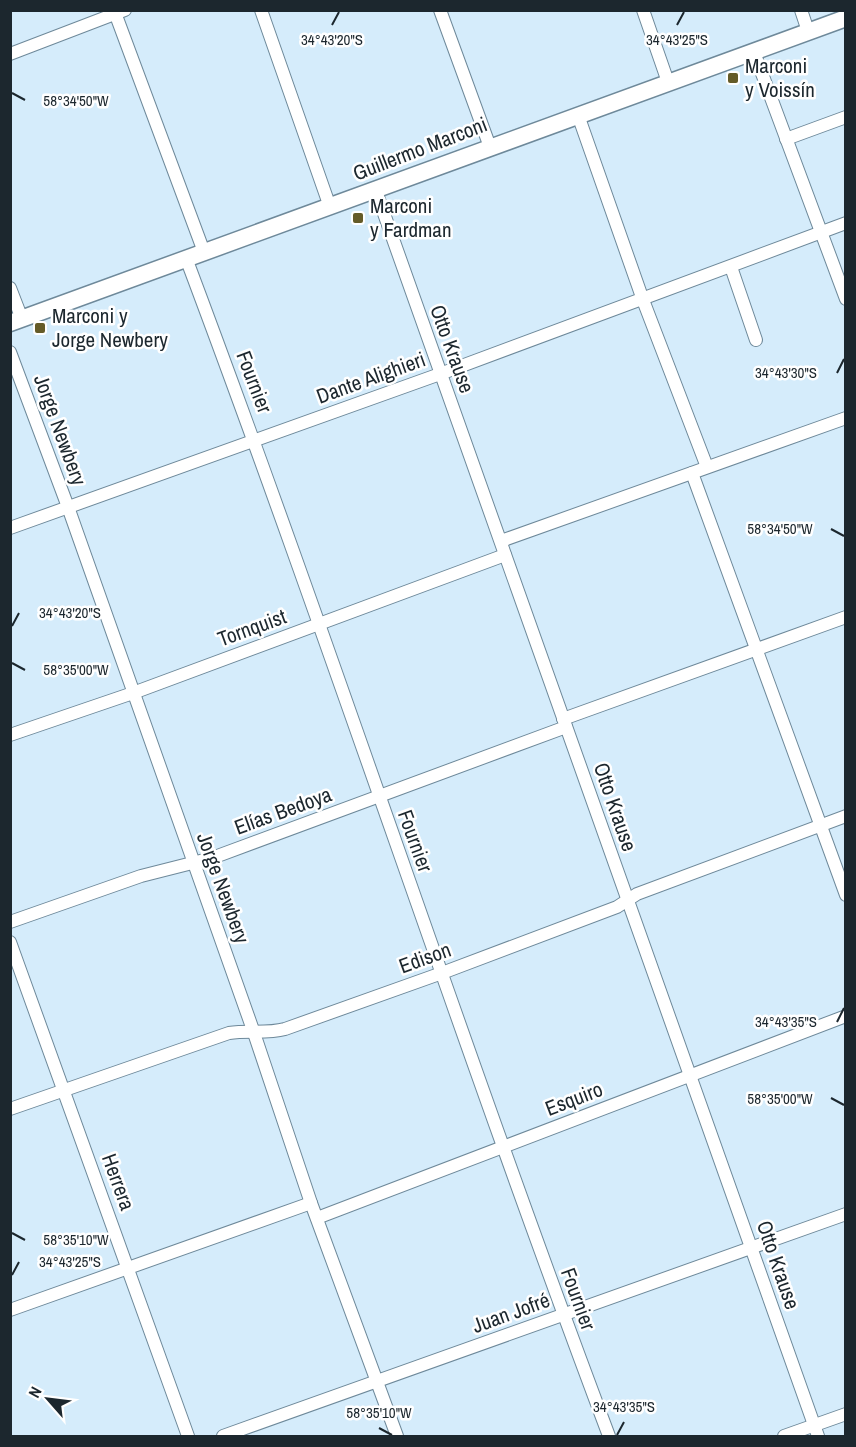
<svg xmlns="http://www.w3.org/2000/svg" width="856" height="1447" viewBox="0 0 856 1447" font-family="'Archivo Narrow',sans-serif">
  <style>
    .lines { fill: none; stroke-linecap: round; stroke-linejoin: round }
    .minor-casing { stroke: #6e899a; stroke-width: 14 }
    .tertiary-casing { stroke: #6e899a; stroke-width: 19 }
    .minor { stroke: #fff; stroke-width: 12 }
    .tertiary { stroke: #fff; stroke-width: 16 }
    .ticks { fill: none; stroke: #1c272e; stroke-width: 2 }
    .poi-dot { fill: #645b28; stroke: #fff; stroke-width: 2 }
    .labels { text-anchor: middle; stroke-width: 5; stroke-linejoin: round; paint-order: stroke }
    .poi-label { font-size: 21px; fill: #1c272e; stroke: #fff; text-anchor: start }
    .street-label { font-size: 21px; fill: #1c272e; stroke: #fff }
    .ticks-label { font-size: 15px; text-anchor: middle; fill: #1c272e; stroke: #fff; stroke-width: 5; stroke-linejoin: round; paint-order: stroke }
  </style>
  <rect width="100%" height="100%" fill="#d5ecfb"/>
  <g class="lines">
    <defs>
      <g id="minor">
        <polyline points="114,10 204,252"/>
        <polyline points="261,10 330,207"/>
        <polyline points="440,10 490,147"/>
        <polyline points="643,10 668,82"/>
        <polyline points="801,10 808,31"/>
        <polyline points="754,52 846,299"/>
        <polyline points="10,54 125,10"/>
        <polyline points="578,115 643,300 707,467"/>
        <polyline points="786,139 846,117"/>
        <polyline points="376,191 818,1436"/>
        <path d="M186,258C333,649 462,1046 609,1436"/>
        <polyline points="731,267 756,340"/>
        <polyline points="10,288 22,319"/>
        <polyline points="10,352 68,507 253,1030 311,1203 397,1436"/>
        <polyline points="692,473 846,895"/>
        <polyline points="10,528 440,374 846,223"/>
        <polyline points="501,541 846,418"/>
        <polyline points="563,719 846,617"/>
        <polyline points="10,735 133,693 505,555"/>
        <polyline points="10,922 141,876 212,858 566,727"/>
        <polyline points="10,942 188,1436"/>
        <path d="M10,1109L229,1033C248,1030 267,1034 285,1029L442,973L617,907L637,894L846,816"/>
        <polyline points="317,1218 846,1016"/>
        <polyline points="10,1310 311,1203"/>
        <polyline points="223,1436 846,1214"/>
        <polyline points="784,1436 846,1414"/>
      </g>
      <polyline id="tertiary" points="10,323 846,18"/>
    </defs>
    <!-- minor casing -->
    <use href="#minor" class="minor-casing"/>
    <!-- tertiary casing -->
    <use href="#tertiary" class="tertiary-casing"/>
    <!-- minor -->
    <use href="#minor" class="minor"/>
    <!-- tertiary -->
    <use href="#tertiary" class="tertiary"/>
  </g>
  <!-- ticks -->
  <path class="ticks" d="M332,25L339,12M677,25L684,12M12,93L25,100M837,373L844,359M831,529L844,536M12,626L19,613M12,663L25,670M837,1022L844,1008M831,1098L844,1105M12,1233L25,1240M12,1275L19,1262M379,1428L392,1435M617,1435L624,1422"/>
  <!-- markers -->
  <g class="poi-dot">
    <rect x="727" y="72" width="12" height="12" rx="3"/>
    <rect x="352" y="212" width="12" height="12" rx="3"/>
    <rect x="34" y="322" width="12" height="12" rx="3"/>
  </g>
  <g class="labels">
    <!-- poi labels -->
    <g class="poi-label">
      <text x="745" y="73">Marconi<tspan x="745" dy="24">y Voissín</tspan></text>
      <text x="370" y="213">Marconi<tspan x="370" dy="24">y Fardman</tspan></text>
      <text x="52" y="323">Marconi y<tspan x="52" dy="24">Jorge Newbery</tspan></text>
    </g>
    <!-- street labels -->
    <g class="street-label">
      <text transform="translate(420 149) rotate(-21)" y="7">Guillermo Marconi</text>
      <text transform="translate(452 349) rotate(70)" y="7">Otto Krause</text>
      <text transform="translate(371 378) rotate(-20)" y="7">Dante Alighieri</text>
      <text transform="translate(254 382) rotate(69)" y="7">Fournier</text>
      <text transform="translate(60 430) rotate(70)" y="7">Jorge Newbery</text>
      <text transform="translate(252 628) rotate(-20)" y="7">Tornquist</text>
      <text transform="translate(615 807) rotate(71)" y="7">Otto Krause</text>
      <text transform="translate(283 811) rotate(-20)" y="7">Elías Bedoya</text>
      <text transform="translate(415 841) rotate(70)" y="7">Fournier</text>
      <text transform="translate(223 888) rotate(70)" y="7">Jorge Newbery</text>
      <text transform="translate(425 958) rotate(-20)" y="7">Edison</text>
      <text transform="translate(574 1099) rotate(-21)" y="7">Esquiro</text>
      <text transform="translate(118 1182) rotate(70)" y="7">Herrera</text>
      <text transform="translate(778 1265) rotate(71)" y="7">Otto Krause</text>
      <text transform="translate(578 1299) rotate(70)" y="7">Fournier</text>
      <text transform="translate(511 1313) rotate(-20)" y="7">Juan Jofré</text>
    </g>
  </g>
  <g class="ticks-label">
    <text x="332" y="45">34°43'20"S</text>
    <text x="677" y="45">34°43'25"S</text>
    <text x="76" y="106">58°34'50"W</text>
    <text x="786" y="378">34°43'30"S</text>
    <text x="780" y="534">58°34'50"W</text>
    <text x="70" y="618">34°43'20"S</text>
    <text x="76" y="675">58°35'00"W</text>
    <text x="786" y="1027">34°43'35"S</text>
    <text x="780" y="1104">58°35'00"W</text>
    <text x="76" y="1245">58°35'10"W</text>
    <text x="70" y="1267">34°43'25"S</text>
    <text x="624" y="1412">34°43'35"S</text>
    <text x="379" y="1418">58°35'10"W</text>
  </g>
  <!-- border -->
  <rect width="856" height="1447" fill="none" stroke="#1c272e" stroke-width="24"/>
  <!-- north arrow -->
  <g transform="translate(48 1399) rotate(298)" stroke="#ffffff" stroke-width="4.5" paint-order="stroke">
  <path d="M0-4.5L10 22L0 15L-10 22Z" fill="#1c272e"/>
  <text y="-9" font-size="16" font-weight="bold" text-anchor="middle" fill="#1c272e">N</text>
  </g>
</svg>
